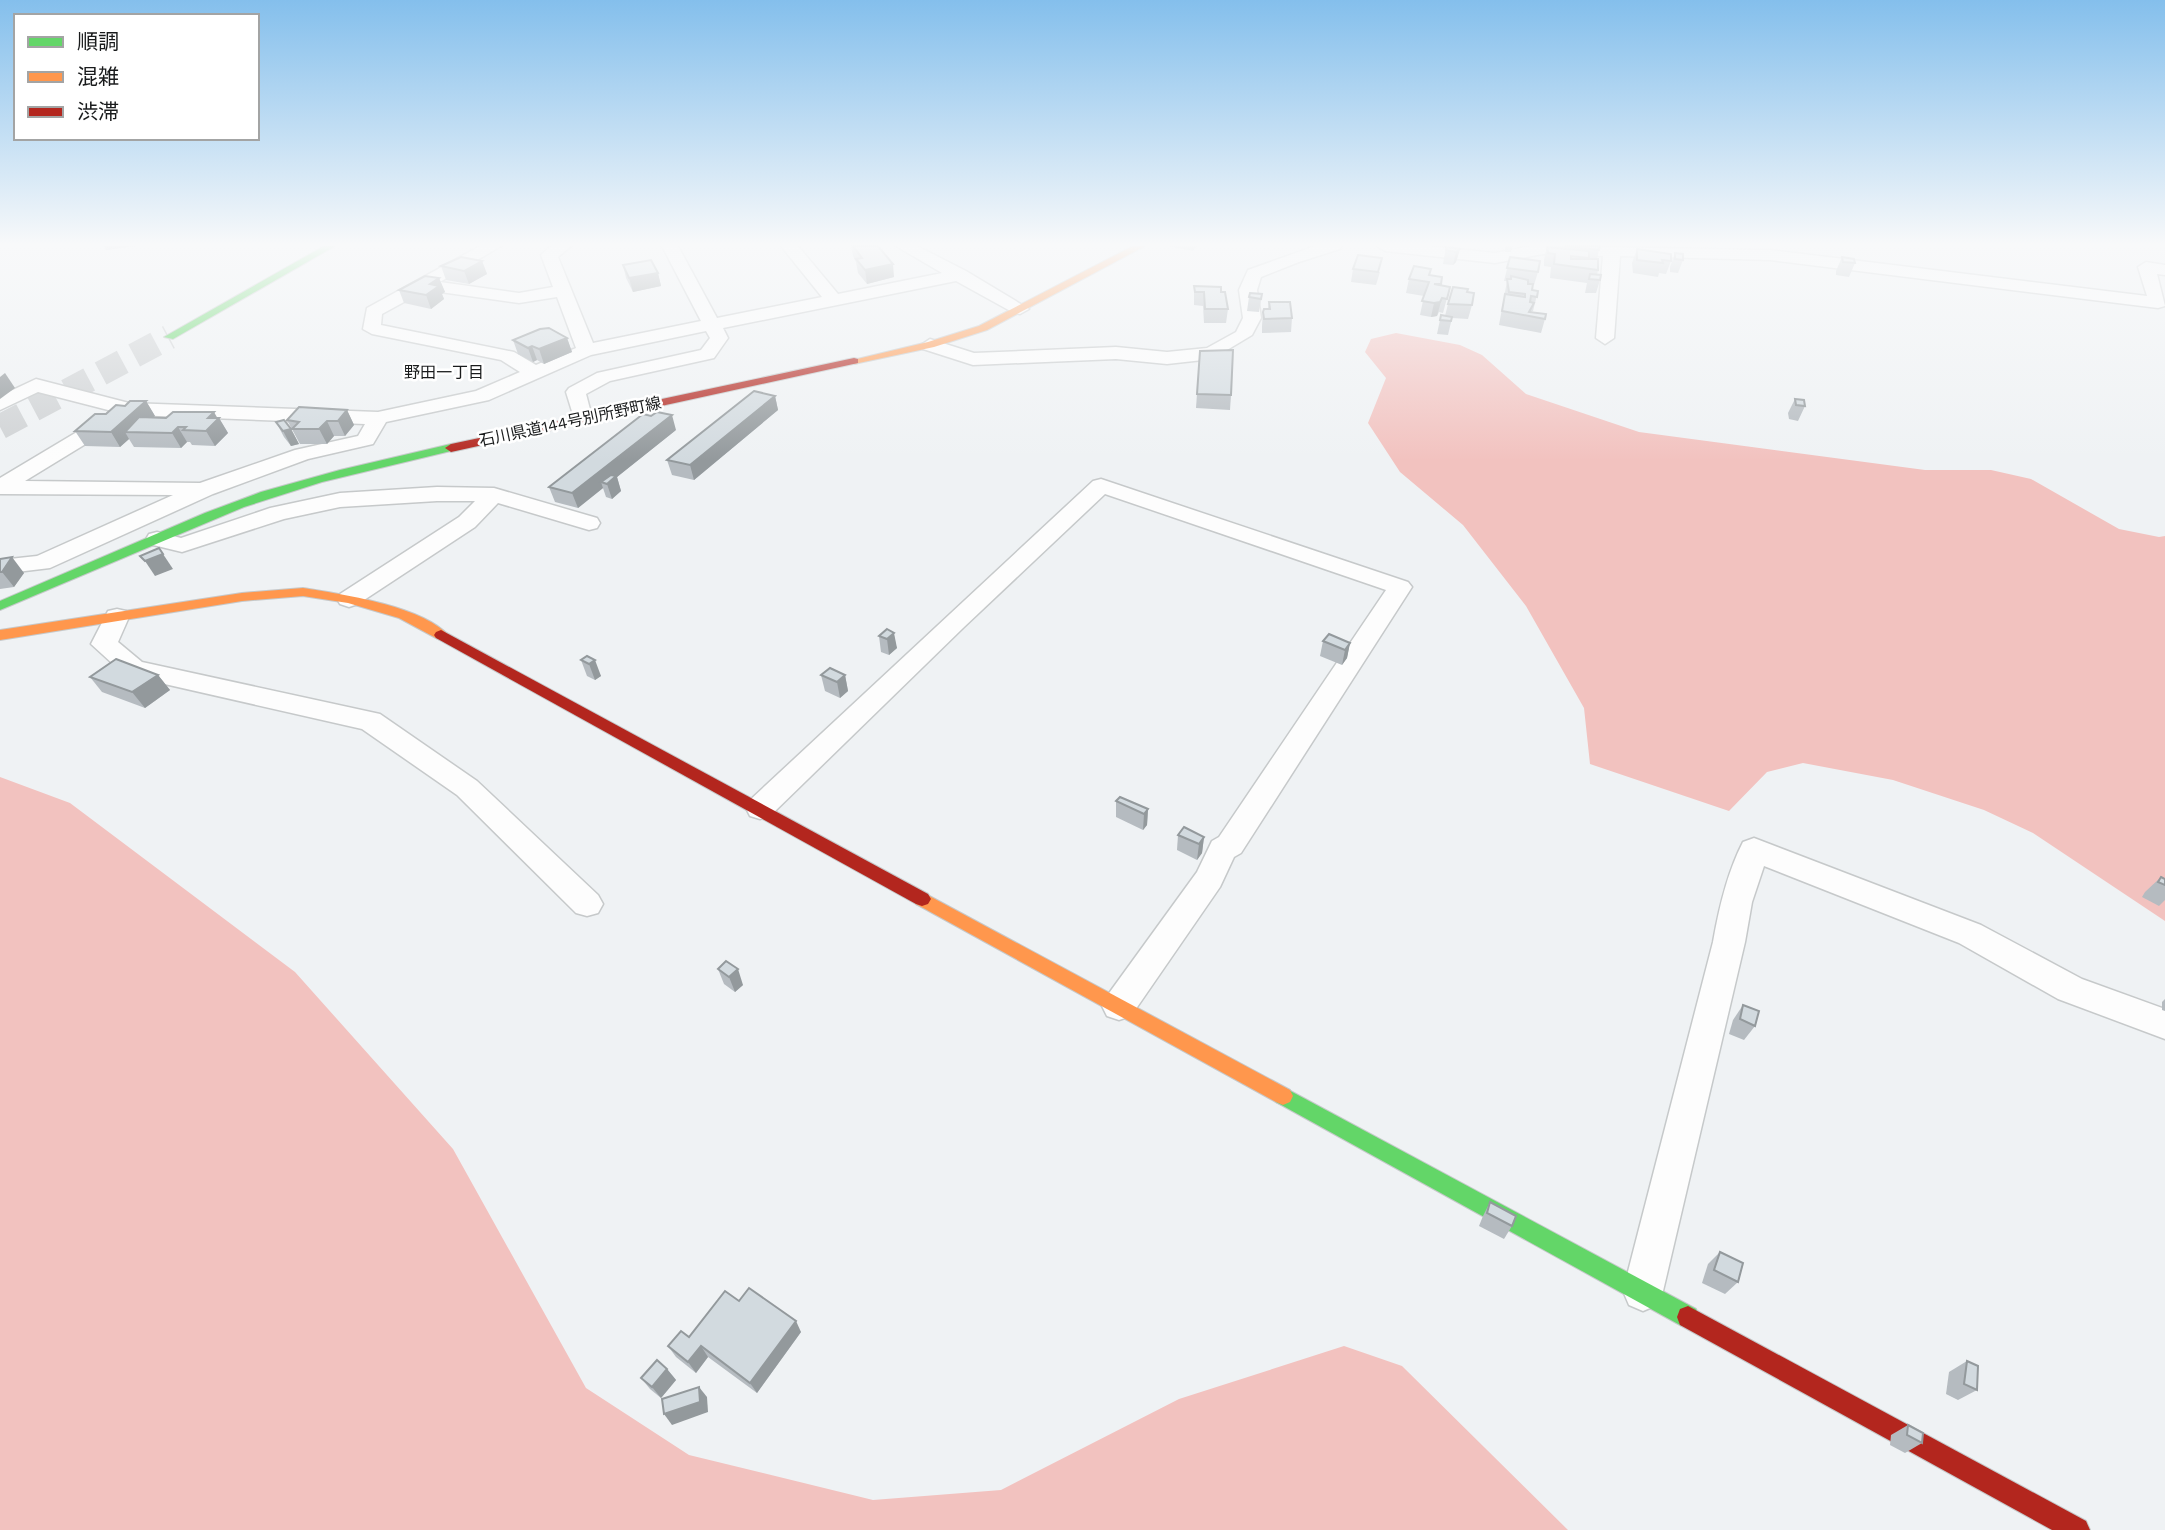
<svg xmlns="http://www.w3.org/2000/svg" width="2165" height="1530" viewBox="0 0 2165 1530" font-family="'Work Sans','Noto Sans JP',sans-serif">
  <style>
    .forest { fill: #f2c2bf }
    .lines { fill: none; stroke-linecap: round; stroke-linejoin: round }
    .primary-tunnel { stroke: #cfd2d4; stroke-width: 25; stroke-dasharray: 25 13; stroke-linecap: butt }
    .street-casing { stroke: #c6c9ca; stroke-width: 3 }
    .fast-casing { stroke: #c6c9ca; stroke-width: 2 }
    .slow-casing { stroke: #c6c9ca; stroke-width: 2 }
    .jam-casing { stroke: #c6c9ca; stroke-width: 2 }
    .street { fill: #fdfdfd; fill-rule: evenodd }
    .fast { fill: #63d668; fill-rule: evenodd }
    .slow { fill: #ff974d; fill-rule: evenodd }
    .jam { fill: #b3261e; fill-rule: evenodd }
    .wall { fill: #b5bbc0 }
    .shaded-wall { fill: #93999c }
    .building { fill: #d2dadf; stroke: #93999c; stroke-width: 2 }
    .labels { text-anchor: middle; stroke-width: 5; stroke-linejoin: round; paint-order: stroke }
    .far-neighbourhood-label { font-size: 16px; fill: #191b1c; stroke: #fff }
    .far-street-label { font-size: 16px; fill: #191b1c; stroke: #fff }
  </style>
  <rect width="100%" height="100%" fill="#eff2f4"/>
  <!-- forest -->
  <g class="forest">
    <polygon points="1396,333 1460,345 1482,355 1526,394 1639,432 1925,470 1991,470 2031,479 2119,529 2159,537 2165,536 2165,921 2033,833 1984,810 1893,780 1803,763 1767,772 1729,811 1590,764 1584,708 1526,606 1463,525 1400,472 1368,423 1386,378 1365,352 1371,339"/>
    <polygon points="0,777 70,803 295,972 453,1149 586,1388 689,1455 873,1500 1001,1490 1179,1399 1344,1346 1402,1366 1568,1530 0,1530"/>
  </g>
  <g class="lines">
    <!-- primary-tunnel -->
    <polyline class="primary-tunnel" points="0,427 169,337"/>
    <defs>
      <g id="street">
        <path d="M480,246H501L440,282L519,293L553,287L541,255L551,246H571L558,257L593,343L701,321L662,246H678L717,318L822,297L781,246H798L838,294L942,273L896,246H917L966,271L1029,309L1020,314L1014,313L956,281L723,328L728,338L714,358L610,381L586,394L592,417L589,421H575L566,392L569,388L597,373L701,350L710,338L706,331L591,355L489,400L386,422L373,444L308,459L213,494L50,568L0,574V560L37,556L173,495L0,494V478L112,411L38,392L0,410V396L36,379L129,403L378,412L476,391L520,372L501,360L372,334L363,329L367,308ZM426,290L519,303L557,297L576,348L536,365L514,352L381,325L382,314ZM133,415L365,424L358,436L295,450L200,483L25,481Z"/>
        <polygon points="1315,246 1342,246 1340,249 1299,262 1261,277 1257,290 1261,318 1252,335 1212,359 1167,364 1116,359 973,365 923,349 921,345 930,339 974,353 1116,347 1167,352 1207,348 1236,332 1243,318 1239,290 1248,270"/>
        <polygon points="1377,246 1428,246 1495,253 1531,246 1770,250 2147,296 2138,267 2146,262 2165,265 2165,275 2157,274 2165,306 2158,308 1770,260 1620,256 1614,338 1605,344 1596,338 1603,256 1543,254 1495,263 1385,251"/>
        <polygon points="1101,479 1408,582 1412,587 1241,853 1234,857 1220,887 1131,1016 1119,1020 1107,1016 1102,1006 1107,996 1197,872 1212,841 1219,837 1386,590 1105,494 963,628 770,816 760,819 750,816 746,808 750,800 1093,481"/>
        <polygon points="437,487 494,488 597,518 600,523 597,528 589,530 498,503 475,527 358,604 349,607 340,604 337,599 340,594 459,517 475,501 437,501 340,507 284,519 182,552 149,544 146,539 149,534 157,532 181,538 270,508 340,493"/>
        <polygon points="117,609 126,611 129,617 118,642 142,662 380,714 477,781 598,895 603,904 598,913 587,916 576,913 457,795 362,729 125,675 91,644 108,611"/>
        <path d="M1754,838L1981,925L2082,979L2165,1009V1039L2058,999L1959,943L1764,866L1752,902L1745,942L1663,1291L1657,1305L1643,1311L1629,1305L1623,1291L1713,942C1719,908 1727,873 1743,842Z"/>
      </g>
      <g id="fast">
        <polygon points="324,246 335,246 173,339 164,337"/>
        <polygon points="451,444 455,446 455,450 322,482 244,507 0,610 0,601 205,513 261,492 340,470"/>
        <polygon points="1283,1087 1696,1309 1699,1317 1696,1325 1688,1328 1680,1325 1276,1102 1273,1096 1276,1090"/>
      </g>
      <g id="slow">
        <polygon points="1133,246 1145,246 987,330 934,347 854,364 849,361 928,342 979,326"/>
        <path d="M303,588C341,594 422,606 448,635L441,640L436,638L399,618L348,603L303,596L242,601L0,640V630L242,593Z"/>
        <polygon points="922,892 1290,1090 1293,1096 1290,1102 1283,1105 1276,1102 916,904 913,899 916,894"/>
      </g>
      <g id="jam">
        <polygon points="854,358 858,359 858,363 451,452 445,448 451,444"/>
        <polygon points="441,630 928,894 931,899 928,904 922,906 916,904 436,638 434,635 436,632"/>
        <polygon points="1688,1306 2086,1521 2090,1530 2052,1530 1680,1325 1677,1317 1680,1309"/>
      </g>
    </defs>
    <!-- street casing -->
    <use href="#street" class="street-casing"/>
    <!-- fast casing -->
    <use href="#fast" class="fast-casing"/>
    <!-- slow casing -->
    <use href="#slow" class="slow-casing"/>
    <!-- jam casing -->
    <use href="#jam" class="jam-casing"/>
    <!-- street -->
    <use href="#street" class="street"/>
    <!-- fast -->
    <use href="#fast" class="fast"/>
    <!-- slow -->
    <use href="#slow" class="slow"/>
    <!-- jam -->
    <use href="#jam" class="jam"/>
  </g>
  <!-- wall -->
  <g class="wall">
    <polygon points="851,246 879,246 894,277 867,284 858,273 856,262 853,256"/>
    <polygon points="1168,246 1197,246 1193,251"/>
    <polygon points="1505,246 1513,246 1511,252 1505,252"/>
    <polygon points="1547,246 1600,246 1597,259 1598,270 1597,275 1600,280 1596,293 1585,293 1587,283 1550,278 1551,267 1544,266 1544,260"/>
    <polygon points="1446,247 1460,249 1456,262 1453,265 1443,264"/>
    <polygon points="1637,249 1671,261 1666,274 1659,273 1658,277 1633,273 1632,263"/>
    <polygon points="1675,253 1683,260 1678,273 1670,272 1670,267"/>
    <polygon points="1510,257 1538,272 1534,285 1532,285 1532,290 1538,291 1533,311 1531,312 1545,319 1541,333 1499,325 1507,281 1504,281"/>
    <polygon points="1842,257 1855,263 1849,277 1836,275 1836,271"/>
    <polygon points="482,261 487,274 469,284 446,280 441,266"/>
    <polygon points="623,265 658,273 661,286 633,292 626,278"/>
    <polygon points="1353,269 1380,272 1376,285 1351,282"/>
    <polygon points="1431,269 1430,275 1442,277 1441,285 1450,287 1443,313 1439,312 1437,316 1431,317 1420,315 1424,296 1406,293 1409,279"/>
    <polygon points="439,278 445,292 442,294 444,299 431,309 404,303 399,290"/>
    <polygon points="1194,286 1221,292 1228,309 1226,323 1204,323 1203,306 1194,305"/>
    <polygon points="1467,292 1472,305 1468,319 1452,318 1448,335 1437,334 1441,315 1445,316 1448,304"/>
    <polygon points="1262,294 1259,312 1247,311 1249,297"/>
    <polygon points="1269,302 1292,318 1291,332 1262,333 1262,326 1263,312 1268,309"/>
    <polygon points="567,338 572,352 544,364 537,360 533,362 518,354 513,340"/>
    <polygon points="1200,351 1231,395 1230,410 1196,408"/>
    <polygon points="775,396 778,410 694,480 672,475 667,460"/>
    <polygon points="1795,399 1805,406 1798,421 1789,419 1788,413"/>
    <polygon points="146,401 155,416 153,418 219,418 228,433 215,446 192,445 190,442 187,442 181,448 134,447 129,439 120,447 85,446 75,431 106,414 125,406"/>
    <polygon points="347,410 354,425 345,436 334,436 327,444 300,444 287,420"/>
    <polygon points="276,422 291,429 299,444 291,446 284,437"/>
    <polygon points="676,430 617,477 621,491 612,499 606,497 603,488 578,508 555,502 549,487"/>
    <polygon points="0,559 24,573 14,587 0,589"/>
    <polygon points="887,629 897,648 889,655 881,652 879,636"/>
    <polygon points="1323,641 1350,643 1347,658 1342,665 1320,656"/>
    <polygon points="587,656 601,676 595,680 587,676 581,660"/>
    <polygon points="158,675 170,690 145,708 102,692 90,677"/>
    <polygon points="821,675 845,675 848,691 840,698 825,691"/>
    <polygon points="1116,801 1148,809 1147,825 1143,830 1116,817"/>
    <polygon points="1178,835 1204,837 1202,853 1197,860 1177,850"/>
    <polygon points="2161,877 2165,879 2165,900 2159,906 2142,897 2145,892"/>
    <polygon points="718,969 743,985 735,992 724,984"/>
    <polygon points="2165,999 2165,1011 2162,1010 2162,1002"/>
    <polygon points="1743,1005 1755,1026 1744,1040 1729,1034 1733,1020"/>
    <polygon points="1490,1202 1512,1226 1504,1239 1479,1226 1483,1216"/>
    <polygon points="1720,1252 1738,1282 1725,1294 1702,1283 1708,1264"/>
    <polygon points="739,1301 801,1332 757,1393 708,1357 696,1373 676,1357 668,1346 689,1337"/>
    <polygon points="1967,1361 1977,1390 1958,1400 1946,1394 1949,1372"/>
    <polygon points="667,1369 676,1380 661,1398 650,1389 641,1378"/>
    <polygon points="1908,1425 1922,1443 1905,1453 1890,1445 1891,1435"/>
  </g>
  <!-- shaded-wall -->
  <g class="shaded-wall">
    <polygon points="104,246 136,246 106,250"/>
    <polygon points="1460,249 1456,262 1453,265 1456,252"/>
    <polygon points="482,261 487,274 469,284 464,271"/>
    <polygon points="893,264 894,277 867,284 865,270"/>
    <polygon points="658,273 661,286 633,292 629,278"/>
    <polygon points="439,278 445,292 442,294 444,299 431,309 426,295 430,284"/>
    <polygon points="1442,298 1437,316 1431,317 1434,303"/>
    <polygon points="567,338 572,352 544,364 539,349"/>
    <polygon points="532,346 537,360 533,362 528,348"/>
    <polygon points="5,373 15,388 0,399 0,377"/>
    <polygon points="775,396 778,410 694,480 690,465"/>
    <polygon points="146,401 155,416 137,432 125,432 129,439 120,447 111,432"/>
    <polygon points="347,410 354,425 345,436 338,421"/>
    <polygon points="214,412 218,419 219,418 228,433 215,446 206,431 208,418"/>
    <polygon points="672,415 676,430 617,477 621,491 612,499 607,484 601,482 603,488 578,508 572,493"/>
    <polygon points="327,421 334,436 327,444 319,429"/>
    <polygon points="178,427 187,442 181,448 172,433"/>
    <polygon points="291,429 299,444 291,446 283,431"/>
    <polygon points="163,554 173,569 155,576 145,561"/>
    <polygon points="12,557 24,573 14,587 2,572"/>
    <polygon points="894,633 897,648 889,655 887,639"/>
    <polygon points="1350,643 1347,658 1342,665 1345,650"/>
    <polygon points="595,660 601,676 595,680 589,664"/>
    <polygon points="158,675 170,690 145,708 132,692"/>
    <polygon points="845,675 848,691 840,698 837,682"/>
    <polygon points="1148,809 1147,825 1143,830 1144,814"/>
    <polygon points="1204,837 1202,853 1197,860 1199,844"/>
    <polygon points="738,969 743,985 735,992 729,977"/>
    <polygon points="796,1321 801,1332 757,1393 750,1383"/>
    <polygon points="701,1346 708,1357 696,1373 688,1362"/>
    <polygon points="667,1369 676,1380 661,1398 652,1387"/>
    <polygon points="699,1387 707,1397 708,1412 672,1425 664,1414"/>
  </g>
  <!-- building -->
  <g class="building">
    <polygon points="853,246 878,246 893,264 865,270 856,259 862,258"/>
    <polygon points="1565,246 1600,246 1599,250"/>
    <polygon points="1446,247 1460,249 1456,252 1446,250"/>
    <polygon points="1547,247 1589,251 1589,258 1571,256 1571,259 1598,259 1598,270 1554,264 1555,254 1548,253"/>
    <polygon points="1637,249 1671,254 1671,261 1662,260 1663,263 1637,260"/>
    <polygon points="1675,253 1683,254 1683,260 1675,259"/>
    <polygon points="1358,255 1382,258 1378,272 1353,269"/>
    <polygon points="461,257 482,261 464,271 441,266"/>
    <polygon points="1510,257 1540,261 1538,272 1507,268"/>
    <polygon points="1842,257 1854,259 1855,263 1843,262"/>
    <polygon points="651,260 658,273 629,278 623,265"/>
    <polygon points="1414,266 1431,269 1429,275 1442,277 1441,284 1434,284 1450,287 1447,299 1442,298 1440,302 1434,303 1422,301 1429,282 1409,279"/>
    <polygon points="1590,274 1601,275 1600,280 1589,279"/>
    <polygon points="425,276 439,278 430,284 439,286 426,295 399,290"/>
    <polygon points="1511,276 1528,280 1528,284 1533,284 1532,290 1538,291 1537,297 1531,296 1530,302 1534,303 1529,312 1546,314 1545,319 1502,311 1505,294 1525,297 1525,294 1509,292 1507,279 1511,279"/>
    <polygon points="1194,286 1221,287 1221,292 1225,292 1228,309 1205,309 1204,292 1195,292"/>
    <polygon points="1453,287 1468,289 1467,292 1474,293 1472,305 1448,304"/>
    <polygon points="1250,293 1262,294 1261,299 1249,297"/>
    <polygon points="1269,302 1290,302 1292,318 1264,319 1263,312 1264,309 1270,309"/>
    <polygon points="1441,315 1452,317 1451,321 1440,320"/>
    <polygon points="549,328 567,338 539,349 532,346 528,348 513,340 540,329"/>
    <polygon points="1233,350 1231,395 1197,394 1200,351"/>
    <polygon points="754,391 775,396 690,465 667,460"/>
    <polygon points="1795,399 1804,400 1805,406 1796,405"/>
    <polygon points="130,401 146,401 111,432 75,431 95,414 106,414 116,405 125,406"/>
    <polygon points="299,407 347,410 338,421 327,421 319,429 292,429 299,422 287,420"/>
    <polygon points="173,412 214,412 208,418 219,418 206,431 183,430 186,427 178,427 172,433 125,432 139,417 166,418"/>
    <polygon points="657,412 672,415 572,493 549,487 643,414 651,416"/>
    <polygon points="284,420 291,429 283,431 276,422"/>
    <polygon points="611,475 616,476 607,484 601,482"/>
    <polygon points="159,548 163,554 145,561 140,556"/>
    <polygon points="12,557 2,572 0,572 0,559"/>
    <polygon points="887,629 894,633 887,639 879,636"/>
    <polygon points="1329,634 1350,643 1345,650 1323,641"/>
    <polygon points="587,656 595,660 589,664 581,660"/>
    <polygon points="116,659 158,675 132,692 90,677"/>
    <polygon points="830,668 845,675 837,682 821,675"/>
    <polygon points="1120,797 1148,809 1144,814 1116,801"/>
    <polygon points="1184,827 1204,837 1199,844 1178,835"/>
    <polygon points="2161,877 2165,879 2165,885 2158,882"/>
    <polygon points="726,961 738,969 729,977 718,969"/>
    <polygon points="1743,1005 1759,1011 1755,1026 1740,1019"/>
    <polygon points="1490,1202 1516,1216 1512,1226 1487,1213"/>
    <polygon points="1720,1252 1743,1263 1738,1282 1714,1270"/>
    <polygon points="749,1288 796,1321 750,1383 701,1346 688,1362 668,1346 681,1331 689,1337 725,1291 739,1301"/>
    <polygon points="657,1360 667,1369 652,1387 641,1378"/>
    <polygon points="1967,1361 1978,1366 1977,1390 1964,1384"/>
    <polygon points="699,1387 700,1402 664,1414 662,1399"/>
    <polygon points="1908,1425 1923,1433 1922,1443 1907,1435"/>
  </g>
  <!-- sky -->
  <linearGradient id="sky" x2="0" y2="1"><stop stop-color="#84bfec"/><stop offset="0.53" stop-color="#f8f9fa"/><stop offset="1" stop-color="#f8f9fa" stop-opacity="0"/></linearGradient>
  <rect width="2165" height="461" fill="url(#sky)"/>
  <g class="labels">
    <!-- far-neighbourhood labels -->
    <g class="far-neighbourhood-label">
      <text x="444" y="378">野田一丁目</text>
    </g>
    <!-- far-street labels -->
    <g class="far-street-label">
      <text transform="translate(570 421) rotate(-12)" y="6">石川県道144号別所野町線</text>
    </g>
  </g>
  <!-- legend -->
  <rect x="14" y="14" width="245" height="126" fill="#ffffff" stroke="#a3a4a4" stroke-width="2"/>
  <rect x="28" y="37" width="35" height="10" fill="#63d668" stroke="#a3a4a4" stroke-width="2"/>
  <text x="77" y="49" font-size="21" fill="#191b1c">順調</text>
  <rect x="28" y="72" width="35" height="10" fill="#ff974d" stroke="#a3a4a4" stroke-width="2"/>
  <text x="77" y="84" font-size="21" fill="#191b1c">混雑</text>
  <rect x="28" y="107" width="35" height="10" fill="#b3261e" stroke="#a3a4a4" stroke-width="2"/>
  <text x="77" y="119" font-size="21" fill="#191b1c">渋滞</text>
</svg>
